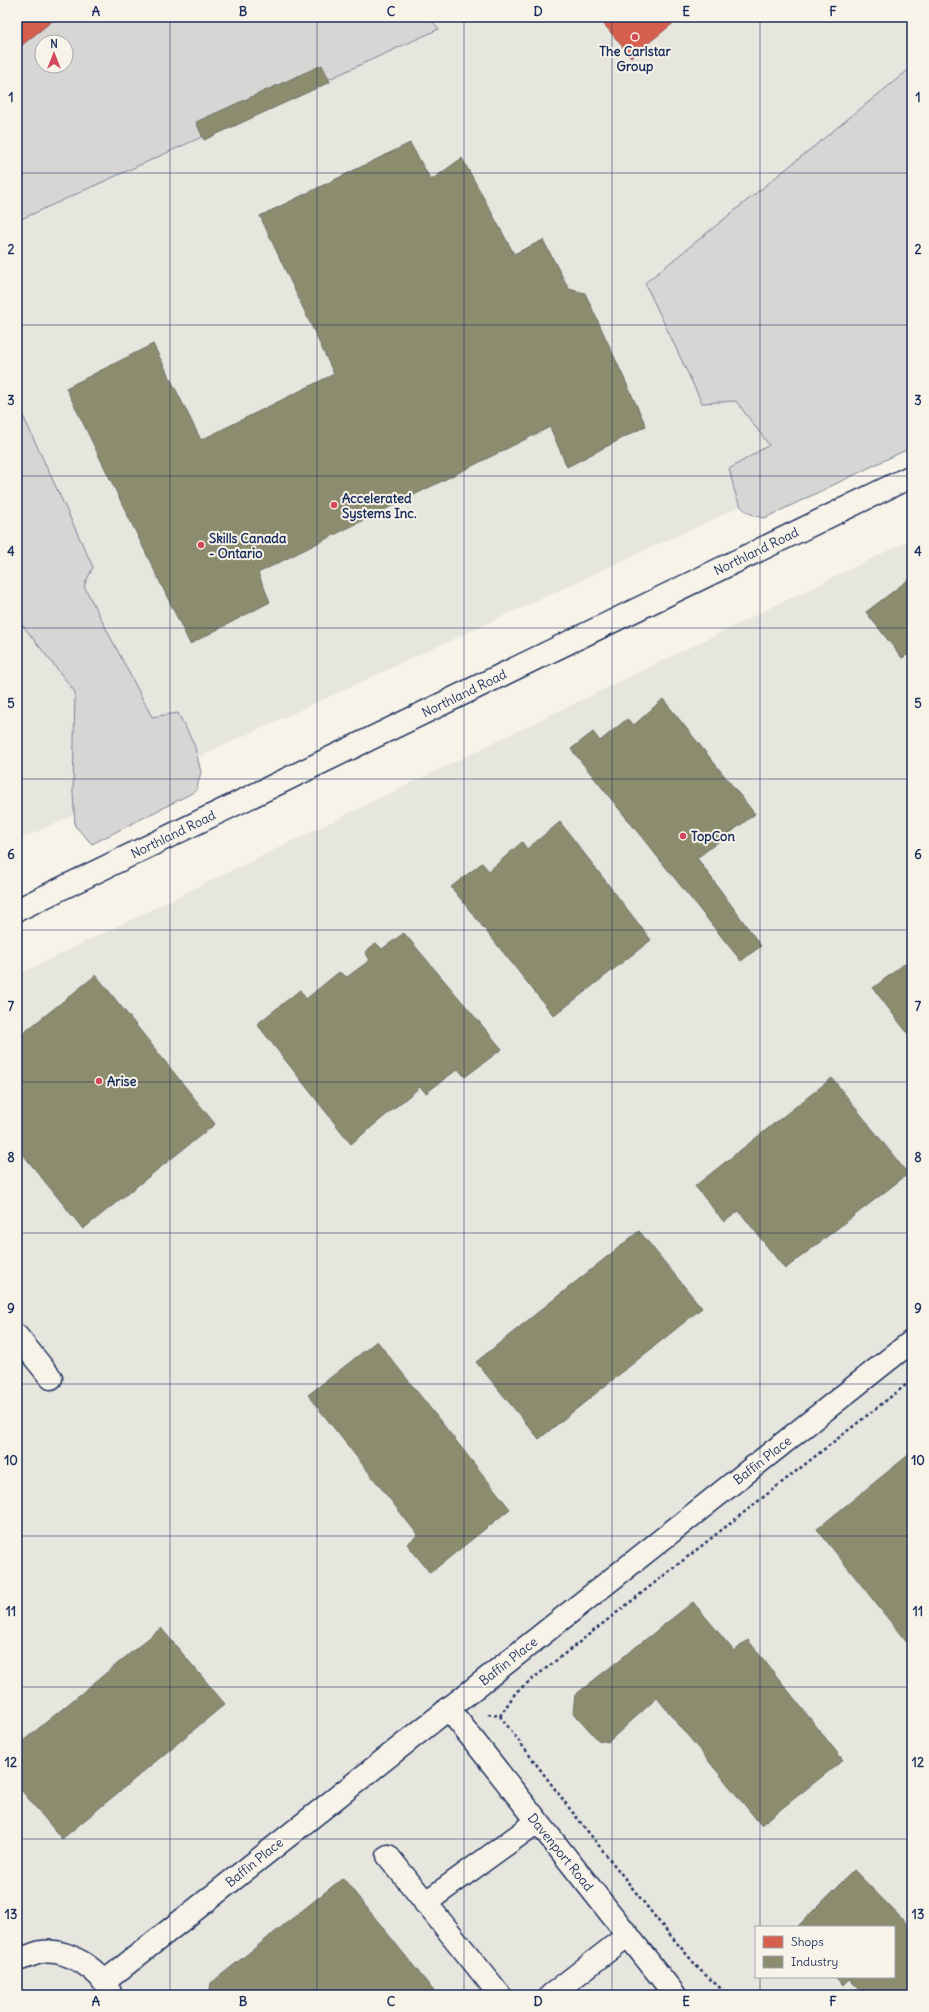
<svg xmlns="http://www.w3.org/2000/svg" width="929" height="2012" viewBox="0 0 929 2012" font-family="Delius,sans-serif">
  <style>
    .built { fill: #e6e5de; fill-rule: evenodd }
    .green { fill: #d7d6d4; stroke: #798299; fill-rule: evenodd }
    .shops { fill: #d6604d; stroke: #9e5152 }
    .industry { fill: #8c8c6e; stroke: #6a7069 }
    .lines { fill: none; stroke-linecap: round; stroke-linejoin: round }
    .minor-casing { stroke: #1b2f5e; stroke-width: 25 }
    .path { stroke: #1b2f5e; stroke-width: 2.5; stroke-dasharray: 3 3; stroke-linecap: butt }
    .minor { stroke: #f7f3e8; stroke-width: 22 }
    .grid { fill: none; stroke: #1b2f5e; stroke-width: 1; stroke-opacity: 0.55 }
    .poi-dot { fill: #d1495b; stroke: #f7f3e8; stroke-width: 1.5 }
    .labels { text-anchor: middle; stroke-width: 4; stroke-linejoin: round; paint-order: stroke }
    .poi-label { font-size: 13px; font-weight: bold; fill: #1b2f5e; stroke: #f7f3e8; text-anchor: start }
    .street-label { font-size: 13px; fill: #1b2f5e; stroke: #f7f3e8 }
    .neatline { fill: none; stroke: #1b2f5e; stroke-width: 1.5 }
    .grid-label { font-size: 13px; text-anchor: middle; font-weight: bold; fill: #1b2f5e }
  </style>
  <rect width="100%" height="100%" fill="#f7f3e8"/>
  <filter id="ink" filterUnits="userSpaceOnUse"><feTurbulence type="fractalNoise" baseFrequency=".025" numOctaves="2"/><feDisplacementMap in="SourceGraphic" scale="8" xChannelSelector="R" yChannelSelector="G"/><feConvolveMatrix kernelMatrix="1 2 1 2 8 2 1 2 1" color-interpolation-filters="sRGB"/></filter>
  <g filter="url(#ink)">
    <!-- built -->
    <g class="built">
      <path d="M17,17H912V419L793,482L17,841ZM42,42H66V66H42Z"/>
      <path d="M912,539V1995H17V975ZM756,1927H894V1977H756Z"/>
    </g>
    <!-- green -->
    <g class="green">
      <path d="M57,17H429L439,29L17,221V49ZM42,42H66V66H42Z"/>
      <path d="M912,67V447L765,518C734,513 737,496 729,469L769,445L736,401L702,403L645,283Z"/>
      <polygon points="17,403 93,567 84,586 152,717 178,713 194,744 201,772 196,791 92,844 75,826 73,792 75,692 17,618"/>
    </g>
    <!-- shops -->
    <g class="shops">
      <polygon points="17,17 57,17 17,49"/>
      <polygon points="598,17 681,17 631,57"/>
    </g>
    <!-- industry -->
    <g class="industry">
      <polygon points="322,65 330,82 204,140 196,122"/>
      <polygon points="410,143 431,180 462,158 514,254 543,240 569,289 585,293 646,426 567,467 550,427 258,573 270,602 190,644 66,388 153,344 201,440 334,374 260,216"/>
      <polygon points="912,577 912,652 902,658 866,612"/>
      <polygon points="663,699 755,814 697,858 761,946 741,961 571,749 593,732 600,741 627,719 634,725"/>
      <polygon points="560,822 651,940 554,1016 451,887 482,863 489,871 522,842 527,849"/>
      <polygon points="404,933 502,1049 465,1077 458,1069 426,1093 420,1087 351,1144 257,1024 300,990 306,999 339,972 347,977 370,960 365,952 376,943 382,949"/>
      <polygon points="912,958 912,1039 873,988"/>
      <polygon points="96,975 215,1124 83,1229 17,1147 17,1038"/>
      <polygon points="832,1078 908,1174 785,1269 739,1211 724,1222 695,1186"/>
      <polygon points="639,1231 702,1308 539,1439 476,1362"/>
      <polygon points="377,1341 510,1509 430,1573 407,1544 418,1535 308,1395"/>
      <polygon points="912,1452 912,1649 817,1529"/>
      <polygon points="693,1602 734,1651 748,1640 843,1760 761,1825 657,1698 608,1742 598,1740 573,1712 575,1695"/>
      <polygon points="161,1628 225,1704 62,1839 17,1785 17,1746"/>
      <polygon points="854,1870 912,1929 912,1995 865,1995 849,1979 843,1985 835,1977 894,1977 894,1927 797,1927"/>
      <polygon points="343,1878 437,1995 209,1995 211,1983"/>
    </g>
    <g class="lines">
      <defs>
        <g id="minor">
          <polyline points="17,910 912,476"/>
          <polyline points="17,1336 51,1378"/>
          <polyline points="448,1708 675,1995"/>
          <polyline points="388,1856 500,1995"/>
          <polyline points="425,1903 537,1822"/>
          <path d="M17,1960C25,1958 33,1954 41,1952C67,1948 102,1970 111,1995"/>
          <polyline points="104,1982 912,1341"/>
          <polyline points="551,1995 628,1935"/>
        </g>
      </defs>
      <!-- minor casing -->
      <use href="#minor" class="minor-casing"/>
      <!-- path -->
      <g class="path">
        <polyline points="488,1714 500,1716 570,1809 660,1923 700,1970 728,1995"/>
        <polyline points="500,1716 516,1692 912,1380"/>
      </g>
      <!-- minor -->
      <use href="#minor" class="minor"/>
    </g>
  </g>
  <!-- grid -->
  <path class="grid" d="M170,17V1995M317,17V1995M464,17V1995M612,17V1995M760,17V1927M17,173H912M17,325H912M17,476H912M17,628H912M17,779H912M17,930H912M17,1082H912M17,1233H912M17,1384H912M17,1536H912M17,1687H912M17,1839H912M760,1977V1995"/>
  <!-- markers -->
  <g class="poi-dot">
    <circle cx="635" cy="37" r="4"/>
    <circle cx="334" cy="505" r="4"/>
    <circle cx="201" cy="545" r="4"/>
    <circle cx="683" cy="836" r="4"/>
    <circle cx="99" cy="1081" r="4"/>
  </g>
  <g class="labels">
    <!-- poi labels -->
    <g class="poi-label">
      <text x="635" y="56" text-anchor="middle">The Carlstar<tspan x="635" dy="15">Group</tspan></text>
      <text x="342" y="503">Accelerated<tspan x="342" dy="15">Systems Inc.</tspan></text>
      <text x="209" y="543">Skills Canada<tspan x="209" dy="15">- Ontario</tspan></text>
      <text x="691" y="841">TopCon</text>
      <text x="107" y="1086">Arise</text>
    </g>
    <!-- street labels -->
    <g class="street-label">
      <text transform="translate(756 551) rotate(-26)" y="5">Northland Road</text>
      <text transform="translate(464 693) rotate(-26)" y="5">Northland Road</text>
      <text transform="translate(173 834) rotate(-26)" y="5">Northland Road</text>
      <text transform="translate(762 1460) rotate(-38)" y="5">Baffin Place</text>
      <text transform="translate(508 1661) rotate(-38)" y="5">Baffin Place</text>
      <text transform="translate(561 1852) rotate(51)" y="5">Davenport Road</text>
      <text transform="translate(254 1862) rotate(-39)" y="5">Baffin Place</text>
    </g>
  </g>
  <!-- margin -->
  <rect width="929" height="2012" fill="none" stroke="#f7f3e8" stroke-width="44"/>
  <!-- legend -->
  <rect x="755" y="1926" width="140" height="52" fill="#f7f3e8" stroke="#9fa5b1"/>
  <rect x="763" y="1936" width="20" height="12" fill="#d6604d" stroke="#9fa5b1"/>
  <text x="791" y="1946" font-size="12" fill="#1b2f5e">Shops</text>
  <rect x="763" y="1956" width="20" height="12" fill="#8c8c6e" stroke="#9fa5b1"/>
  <text x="791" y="1966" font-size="12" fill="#1b2f5e">Industry</text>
  <!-- north arrow -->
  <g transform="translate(54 54)"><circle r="19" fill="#f7f3e8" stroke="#9fa5b1"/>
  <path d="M0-3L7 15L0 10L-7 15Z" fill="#d1495b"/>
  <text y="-6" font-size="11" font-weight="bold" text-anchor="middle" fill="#1b2f5e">N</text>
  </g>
  <rect x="22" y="22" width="885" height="1968" class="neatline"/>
  <g class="grid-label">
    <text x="96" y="16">A</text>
    <text x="243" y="16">B</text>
    <text x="391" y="16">C</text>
    <text x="538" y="16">D</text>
    <text x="686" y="16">E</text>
    <text x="833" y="16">F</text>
    <text x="11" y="102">1</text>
    <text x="918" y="102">1</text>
    <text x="11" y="254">2</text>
    <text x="918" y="254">2</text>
    <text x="11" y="405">3</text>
    <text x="918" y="405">3</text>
    <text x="11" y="556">4</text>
    <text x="918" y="556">4</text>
    <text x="11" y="708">5</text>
    <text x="918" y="708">5</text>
    <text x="11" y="859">6</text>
    <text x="918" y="859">6</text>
    <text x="11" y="1011">7</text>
    <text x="918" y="1011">7</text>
    <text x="11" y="1162">8</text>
    <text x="918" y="1162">8</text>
    <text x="11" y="1313">9</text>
    <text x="918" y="1313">9</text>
    <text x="11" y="1465">10</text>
    <text x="918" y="1465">10</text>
    <text x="11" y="1616">11</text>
    <text x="918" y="1616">11</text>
    <text x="11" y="1767">12</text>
    <text x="918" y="1767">12</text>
    <text x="11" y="1919">13</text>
    <text x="918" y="1919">13</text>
    <text x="96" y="2006">A</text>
    <text x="243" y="2006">B</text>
    <text x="391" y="2006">C</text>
    <text x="538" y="2006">D</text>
    <text x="686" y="2006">E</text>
    <text x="833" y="2006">F</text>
  </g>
</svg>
